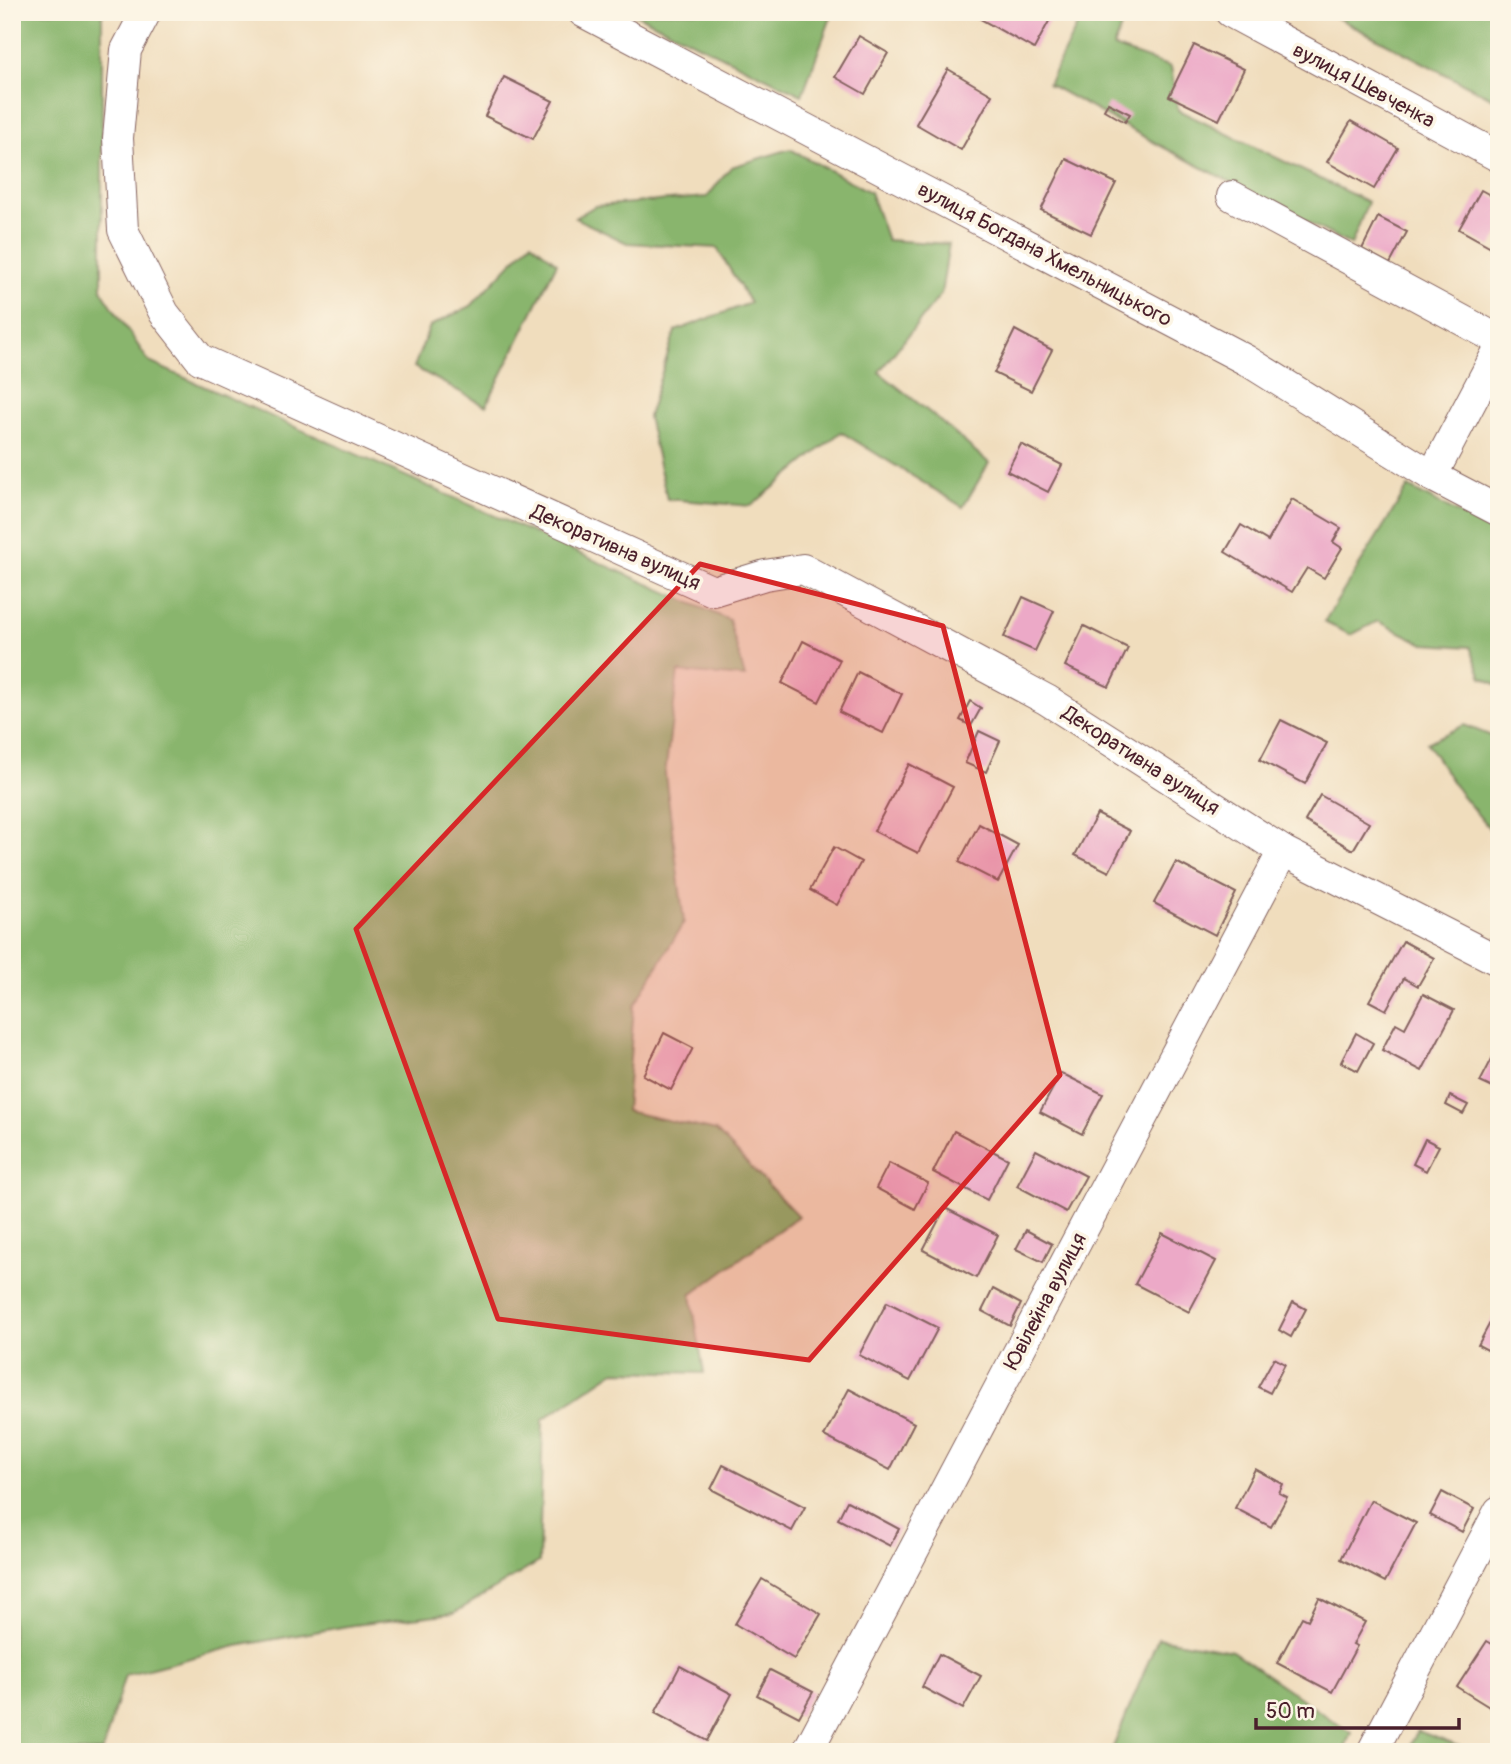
<svg xmlns="http://www.w3.org/2000/svg" width="1511" height="1764" viewBox="0 0 1511 1764" font-family="Pangolin,sans-serif">
  <style>
    .forest { fill: #89b56d; stroke: #6a6a4c; stroke-width: 2 }
    .building { fill: #eca9c7 }
    .lines { fill: none; stroke-linecap: round; stroke-linejoin: round }
    .minor-casing { stroke: #84625e; stroke-width: 32 }
    .minor { stroke: #fff; stroke-width: 30 }
    .marked { fill: #d62828; fill-opacity: 0.2; stroke: #d62828; stroke-width: 5; stroke-linejoin: round }
    .labels { text-anchor: middle; stroke-width: 7; stroke-linejoin: round; paint-order: stroke }
    .street-label { font-size: 21px; fill: #4a1f2b; stroke: #fcf5e5 }
  </style>
  <rect width="100%" height="100%" fill="#fcf5e5"/>
  <filter id="ink" filterUnits="userSpaceOnUse"><feTurbulence type="fractalNoise" baseFrequency=".0143" numOctaves="2"/><feDisplacementMap in="SourceGraphic" scale="14" xChannelSelector="R" yChannelSelector="G"/><feConvolveMatrix kernelMatrix="1 2 1 2 8 2 1 2 1" color-interpolation-filters="sRGB"/></filter>
  <filter id="wash" filterUnits="userSpaceOnUse"><feTurbulence type="fractalNoise" baseFrequency=".00686" numOctaves="4" result="noise"/><feDisplacementMap in="SourceGraphic" scale="28" xChannelSelector="R" yChannelSelector="G"/><feGaussianBlur stdDeviation="1.57" result="paint"/><feColorMatrix in="noise" values="0 0 0 0 0 0 0 0 0 0 0 0 0 0 0 0 0 1.4 0 .05"/><feComposite in="paint" operator="in"/></filter>
  <g filter="url(#wash)">
    <rect width="100%" height="100%" fill="#f0ddbd"/>
    <!-- forest -->
    <g class="forest">
      <polygon points="12,12 104,12 102,15 102,291 149,362 729,620 745,677 678,672 665,774 684,922 634,1006 626,1111 716,1131 798,1216 691,1295 704,1373 615,1371 543,1419 539,1562 454,1613 353,1625 237,1646 125,1675 102,1752 12,1752"/>
      <polygon points="631,12 833,12 802,95"/>
      <polygon points="1084,12 1127,12 1113,47 1171,67 1178,110 1368,202 1351,245 1159,145 1048,84"/>
      <polygon points="1326,12 1499,12 1499,102"/>
      <polygon points="790,149 870,192 887,240 949,244 941,294 879,372 934,416 989,463 963,507 841,432 751,506 667,499 648,417 675,331 750,303 717,248 627,243 575,218 595,206 707,197 731,167"/>
      <polygon points="531,242 557,263 486,406 414,367 430,326 471,306"/>
      <polygon points="1408,487 1499,535 1499,686 1482,677 1470,647 1424,644 1378,621 1351,635 1324,622"/>
      <polygon points="1464,725 1499,739 1499,840 1459,792 1427,743"/>
      <polygon points="1158,1638 1232,1651 1351,1733 1343,1752 1111,1752"/>
      <polygon points="1418,1731 1474,1752 1406,1752"/>
    </g>
    <g id="blocks">
      <!-- building -->
      <g class="building">
        <polygon points="968,12 1054,12 1034,49"/>
        <polygon points="859,36 888,53 865,94 835,77"/>
        <polygon points="1194,45 1244,69 1219,120 1169,96"/>
        <polygon points="948,69 992,95 961,150 916,124"/>
        <polygon points="504,77 553,101 533,139 485,116"/>
        <polygon points="1108,103 1130,114 1125,122 1104,110"/>
        <polygon points="1351,121 1398,148 1374,189 1327,162"/>
        <polygon points="1066,159 1116,183 1091,234 1041,210"/>
        <polygon points="1481,190 1499,200 1499,234 1491,247 1459,229"/>
        <polygon points="1378,217 1407,232 1390,264 1362,249"/>
        <polygon points="1015,330 1052,350 1031,391 994,373"/>
        <polygon points="1021,444 1062,465 1048,492 1007,471"/>
        <polygon points="1292,499 1341,528 1333,542 1342,548 1324,578 1307,568 1292,592 1225,552 1241,525 1268,541"/>
        <polygon points="1023,597 1054,611 1035,651 1004,637"/>
        <polygon points="1084,626 1128,648 1109,687 1065,666"/>
        <polygon points="803,641 840,660 819,702 782,683"/>
        <polygon points="858,672 902,694 883,733 839,712"/>
        <polygon points="970,701 981,708 971,726 960,720"/>
        <polygon points="1281,720 1327,743 1305,784 1260,760"/>
        <polygon points="979,731 1000,741 986,772 965,763"/>
        <polygon points="909,764 953,787 918,853 874,831"/>
        <polygon points="1320,795 1369,823 1353,850 1305,821"/>
        <polygon points="1097,814 1130,831 1109,872 1075,855"/>
        <polygon points="979,824 1018,845 998,882 959,862"/>
        <polygon points="834,847 861,862 837,905 810,890"/>
        <polygon points="1176,862 1236,893 1215,935 1154,903"/>
        <polygon points="1403,941 1434,958 1418,986 1404,978 1386,1010 1369,1001"/>
        <polygon points="1423,994 1454,1010 1422,1071 1382,1050 1396,1023 1405,1028"/>
        <polygon points="664,1033 693,1048 671,1090 643,1075"/>
        <polygon points="1356,1033 1373,1043 1358,1071 1341,1062"/>
        <polygon points="1495,1053 1499,1055 1499,1091 1480,1082"/>
        <polygon points="1061,1073 1103,1094 1082,1134 1040,1112"/>
        <polygon points="1450,1096 1468,1105 1463,1114 1446,1105"/>
        <polygon points="954,1131 1008,1159 987,1200 933,1172"/>
        <polygon points="1425,1139 1439,1146 1426,1171 1413,1164"/>
        <polygon points="1036,1150 1086,1176 1066,1212 1017,1186"/>
        <polygon points="889,1163 928,1183 915,1209 876,1188"/>
        <polygon points="945,1208 998,1235 976,1278 923,1250"/>
        <polygon points="1026,1230 1052,1244 1043,1262 1016,1249"/>
        <polygon points="1162,1233 1216,1261 1189,1312 1135,1284"/>
        <polygon points="993,1289 1021,1304 1010,1326 982,1311"/>
        <polygon points="887,1302 938,1328 910,1381 859,1355"/>
        <polygon points="1293,1302 1306,1309 1291,1337 1279,1330"/>
        <polygon points="1496,1312 1499,1314 1499,1356 1478,1345"/>
        <polygon points="1274,1358 1285,1364 1270,1393 1258,1387"/>
        <polygon points="849,1389 914,1423 890,1470 824,1436"/>
        <polygon points="723,1465 805,1507 792,1531 711,1489"/>
        <polygon points="1255,1469 1283,1484 1279,1493 1287,1497 1271,1527 1235,1508"/>
        <polygon points="1442,1492 1474,1509 1462,1532 1430,1515"/>
        <polygon points="1371,1500 1416,1523 1385,1582 1341,1559"/>
        <polygon points="847,1501 899,1529 890,1546 838,1519"/>
        <polygon points="762,1579 821,1614 794,1659 735,1624"/>
        <polygon points="1319,1598 1365,1622 1353,1644 1357,1646 1332,1692 1277,1663 1302,1617 1308,1620"/>
        <polygon points="1487,1641 1499,1648 1499,1713 1457,1687"/>
        <polygon points="939,1654 981,1676 963,1709 922,1687"/>
        <polygon points="680,1666 732,1694 707,1741 655,1713"/>
        <polygon points="770,1670 813,1692 799,1717 757,1695"/>
      </g>
    </g>
  </g>
  <g filter="url(#ink)">
    <use href="#blocks" fill-opacity="0" stroke="#84625e" stroke-width="2"/>
    <g class="lines">
      <defs>
        <g id="minor">
          <polyline points="146,12 126,50 118,138 123,230 164,313 200,359 713,591 765,575 803,569 1047,700 1283,851 1499,961"/>
          <polyline points="583,12 1246,360 1432,476 1499,511"/>
          <polyline points="1230,12 1499,157"/>
          <polyline points="1232,196 1499,340"/>
          <polyline points="1432,476 1499,349"/>
          <polyline points="807,1752 1283,851"/>
          <polyline points="1372,1752 1499,1511"/>
        </g>
      </defs>
      <!-- minor casing -->
      <use href="#minor" class="minor-casing"/>
      <!-- minor -->
      <use href="#minor" class="minor"/>
    </g>
  </g>
  <!-- marked area -->
  <path class="marked" d="M700,564L943,626L1060,1075L809,1360L498,1319L356,929Z"/>
  <g class="labels">
    <!-- street labels -->
    <g class="street-label">
      <text transform="translate(1364 85) rotate(28)" y="7">вулиця Шевченка</text>
      <text transform="translate(1045 254) rotate(28)" y="7">вулиця Богдана Хмельницького</text>
      <text transform="translate(616 547) rotate(24)" y="7">Декоративна вулиця</text>
      <text transform="translate(1141 760) rotate(33)" y="7">Декоративна вулиця</text>
      <text transform="translate(1045 1301) rotate(-62)" y="7">Ювілейна вулиця</text>
    </g>
  </g>
  <!-- margin -->
  <rect width="1511" height="1764" fill="none" stroke="#fcf5e5" stroke-width="42"/>
  <!-- scale -->
  <path d="M1256 1718v10h203v-10" fill="none" stroke="#4a1f2b" stroke-width="3.5"/>
  <text x="1266" y="1718" font-size="21" fill="#4a1f2b" stroke="#fcf5e5" stroke-width="5" paint-order="stroke">50 m</text>
</svg>
